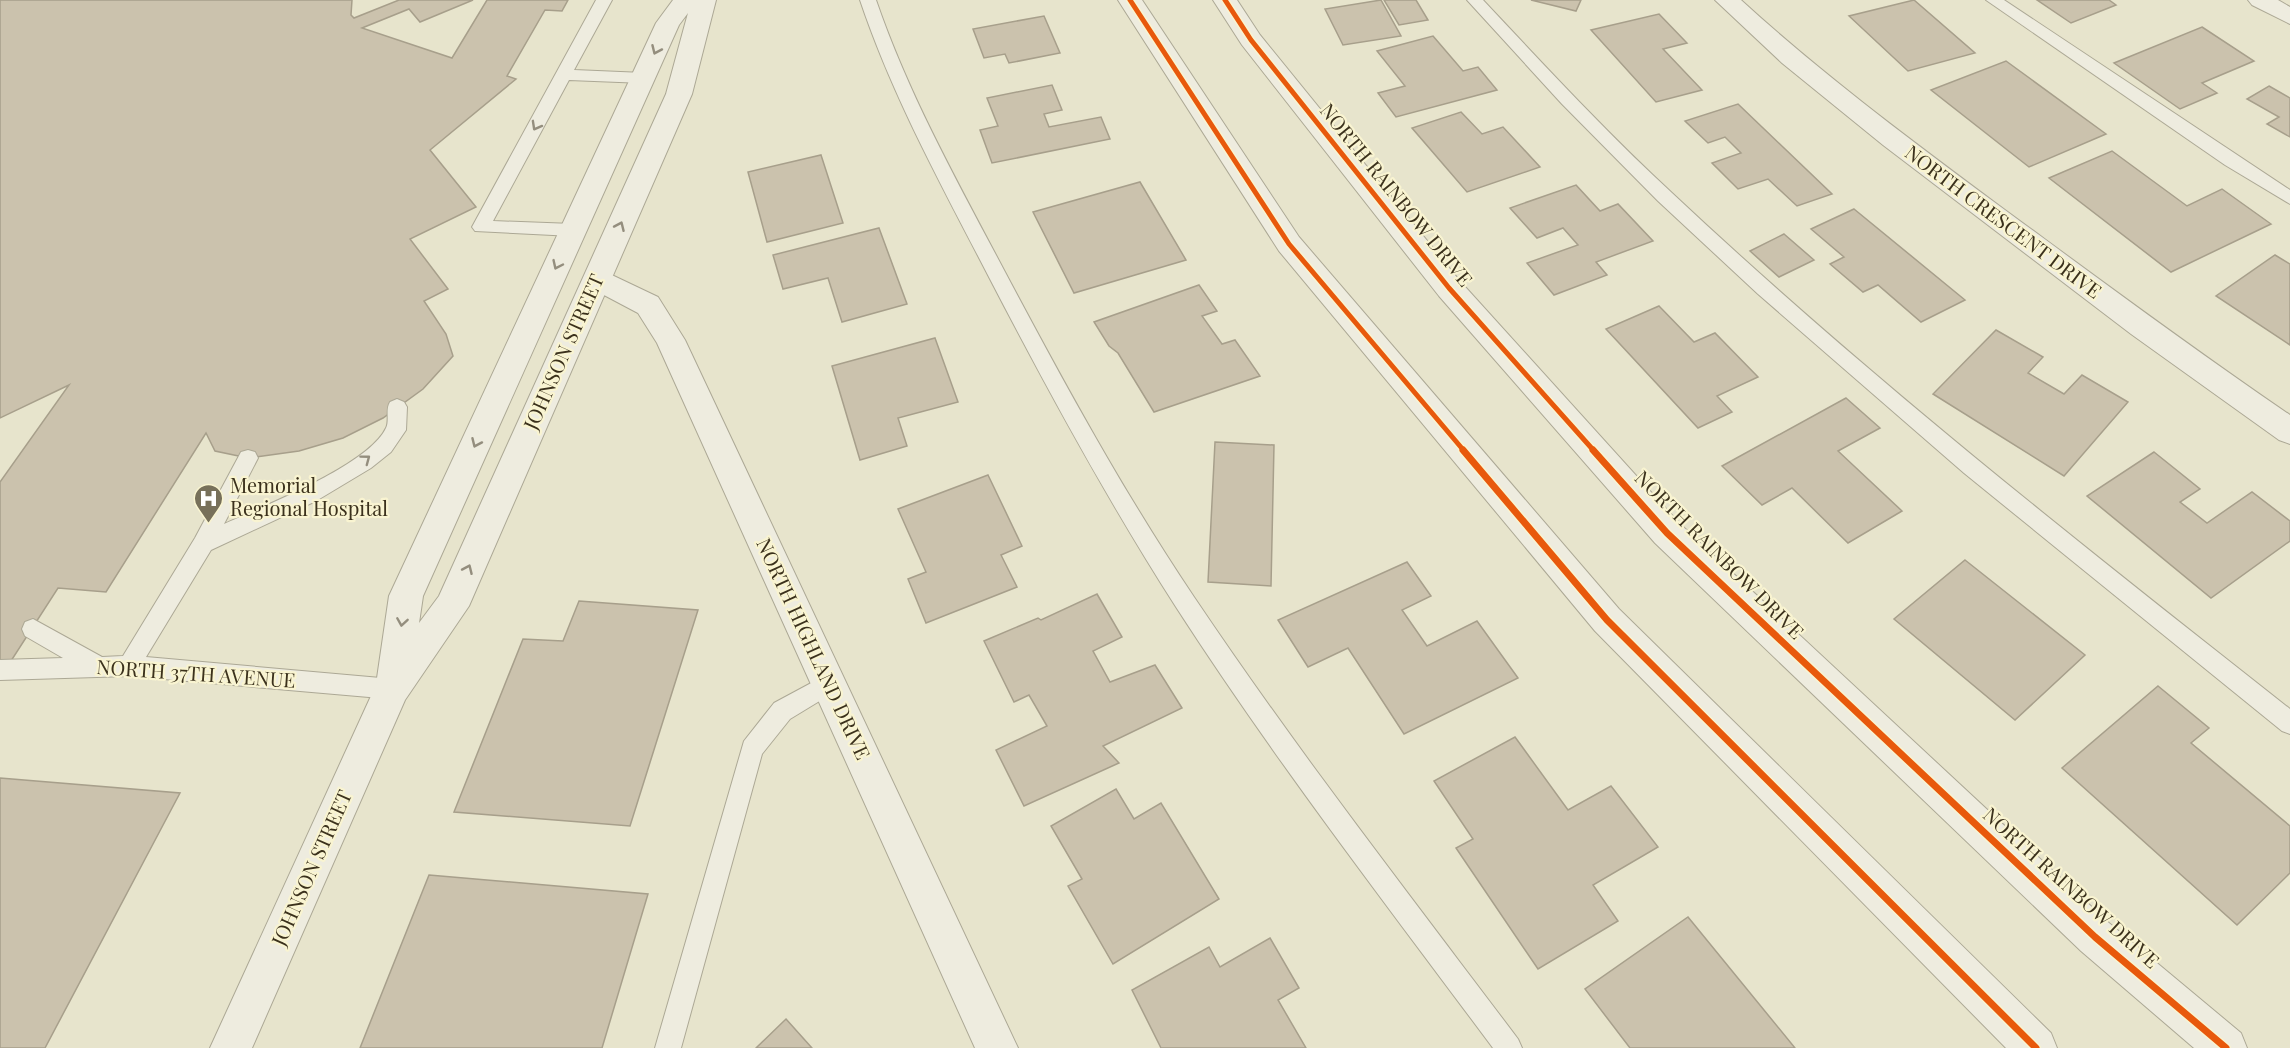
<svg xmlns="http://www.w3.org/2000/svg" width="2290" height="1048" viewBox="0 0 2290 1048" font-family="'Playfair Display',serif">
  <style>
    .building { fill: #cbc2ad; stroke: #a79f8b; stroke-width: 1.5 }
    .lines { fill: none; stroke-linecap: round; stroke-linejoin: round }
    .service-casing { stroke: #aca895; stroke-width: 2 }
    .minor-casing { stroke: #aca895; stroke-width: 2 }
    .tertiary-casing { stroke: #aca895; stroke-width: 2 }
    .service { fill: #eeecdf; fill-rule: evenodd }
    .minor { fill: #eeecdf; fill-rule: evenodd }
    .tertiary { fill: #eeecdf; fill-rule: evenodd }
    .cycleway-far1-casing { stroke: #f9f4d1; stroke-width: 8 }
    .cycleway-casing { stroke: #f9f4d1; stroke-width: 10 }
    .cycleway-far1 { stroke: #e8590c; stroke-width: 5 }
    .cycleway { stroke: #e8590c; stroke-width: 7 }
    .oneway { stroke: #948e7e }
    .labels { text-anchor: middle; stroke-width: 4.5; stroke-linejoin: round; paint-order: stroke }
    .street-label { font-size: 20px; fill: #3b311c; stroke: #f9f4d1 }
    .poi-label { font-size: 20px; fill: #3b311c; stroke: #f9f4d1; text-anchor: start }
  </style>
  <rect width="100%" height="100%" fill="#e7e4cc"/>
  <!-- building -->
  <g class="building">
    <polygon points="0,0 352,0 351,15 354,18 399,0 473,0 420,22 409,9 362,28 452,58 487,0 568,0 562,11 545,10 507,76 516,79 430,150 476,207 410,239 448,289 424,301 446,334 453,356 423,389 383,418 343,438 299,451 248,458 215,451 206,433 106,592 58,588 11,661 0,660 0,482 69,385 0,418"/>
    <polygon points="1381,0 1401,36 1343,45 1325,9"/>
    <polygon points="1384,0 1416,0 1428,20 1399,25"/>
    <polygon points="1531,0 1581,0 1576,11"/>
    <polygon points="1914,0 1975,53 1908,71 1849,16"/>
    <polygon points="2037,0 2109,0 2116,5 2071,23"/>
    <polygon points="1659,14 1687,43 1663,49 1702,90 1656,102 1591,30"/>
    <polygon points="1044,16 1060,53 1009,63 1005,54 984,58 973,29"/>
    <polygon points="2202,27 2254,61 2202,83 2217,93 2180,109 2114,63"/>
    <polygon points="1433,36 1463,71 1478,67 1497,90 1396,117 1378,93 1405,86 1377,51"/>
    <polygon points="2006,61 2106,134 2029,167 1931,90"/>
    <polygon points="1052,85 1062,110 1044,114 1049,127 1101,117 1110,139 992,163 980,130 998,126 987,98"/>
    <polygon points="2269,86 2290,98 2290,137 2267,124 2279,117 2247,99"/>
    <polygon points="1738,104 1832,194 1797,206 1768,179 1738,189 1712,163 1741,153 1725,137 1708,143 1685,121"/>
    <polygon points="1461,112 1482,134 1503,127 1540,167 1467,192 1412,128"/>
    <polygon points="2112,151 2187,206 2222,189 2271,224 2171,272 2049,178"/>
    <polygon points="821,155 843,223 767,242 748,172"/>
    <polygon points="1140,182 1186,260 1074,293 1033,212"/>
    <polygon points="1576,185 1600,211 1618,204 1653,241 1596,262 1607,275 1554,295 1527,263 1578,245 1563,228 1537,238 1510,208"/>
    <polygon points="1854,209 1965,300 1921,322 1878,285 1863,292 1830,264 1844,257 1811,229"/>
    <polygon points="879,228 907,304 842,322 828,278 783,289 773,255"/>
    <polygon points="1784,234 1814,260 1779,277 1750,251"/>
    <polygon points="2275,255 2290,264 2290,345 2216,296"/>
    <polygon points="1199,285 1217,311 1202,316 1222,344 1235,340 1260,376 1154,412 1118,353 1109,346 1094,322"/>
    <polygon points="1659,306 1694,342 1715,333 1758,377 1717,396 1732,412 1698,428 1606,329"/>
    <polygon points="1996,330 2043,357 2028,373 2064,394 2082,375 2128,402 2064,476 1933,394"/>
    <polygon points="935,338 958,402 898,418 907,446 860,460 832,366"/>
    <polygon points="1846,398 1880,428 1838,451 1902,511 1848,543 1792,488 1762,505 1722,466"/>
    <polygon points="1215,442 1274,445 1271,586 1208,582"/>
    <polygon points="2154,452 2200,489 2180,502 2207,523 2252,492 2290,521 2290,541 2211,598 2087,496"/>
    <polygon points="988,475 1022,546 1001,555 1017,587 926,623 908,579 926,572 898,509"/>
    <polygon points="1965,560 2085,655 2015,720 1894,619"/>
    <polygon points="1407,562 1431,596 1402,610 1427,646 1477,621 1518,678 1404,734 1348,648 1308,667 1278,620"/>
    <polygon points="1097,594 1122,637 1093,651 1110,682 1155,665 1182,708 1103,746 1119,763 1024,806 996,750 1047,726 1029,695 1014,702 984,641 1038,618 1041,620"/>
    <polygon points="579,601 698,610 630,826 454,812 523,639 563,641"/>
    <polygon points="2158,686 2209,728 2191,743 2290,826 2290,873 2237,925 2062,768"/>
    <polygon points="1515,737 1568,810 1611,786 1658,847 1593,885 1618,921 1538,969 1456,848 1473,839 1434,781"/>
    <polygon points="0,778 180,793 45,1048 0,1048"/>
    <polygon points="1116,789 1134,819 1161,803 1219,899 1113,964 1068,886 1082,879 1051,826"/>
    <polygon points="429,875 648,894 602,1048 360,1048"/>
    <polygon points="1688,917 1795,1048 1630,1048 1585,989"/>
    <polygon points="1270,938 1299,988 1278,1000 1306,1048 1161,1048 1132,990 1209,947 1220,967"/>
    <polygon points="786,1019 812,1048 756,1048"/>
  </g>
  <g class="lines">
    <defs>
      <g id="service">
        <polygon points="596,0 612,0 574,70 644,73 652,78 644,83 569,80 493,221 573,224 579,226 582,230 579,234 573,236 475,231 472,227"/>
        <path d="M860,0H876C909,96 958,183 1005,272C1064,383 1124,493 1194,597C1296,749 1408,893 1518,1039L1522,1048H1493C1385,903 1274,759 1176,607C1108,501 1048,391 990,279C943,188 893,98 860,0Z"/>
        <path d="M1467,0H1483C1545,66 1606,132 1672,193C1868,377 2079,543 2290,709V734L2282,731L1964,473L1758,294L1658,201L1562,104Z"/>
        <polygon points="1986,0 2004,0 2290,190 2290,204 2225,165"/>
        <path d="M397,399L404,402L407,407L406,430L391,452L371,468L316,501L211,550L146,657L392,679L400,682L403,689L400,696L392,699L129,676L0,680V660L63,658L25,636L22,629L25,622L33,619L102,657L123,656L195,538L241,452L248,450L255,452L258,458L224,524C262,507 369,465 386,428C390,420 385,410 390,402Z"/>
        <polygon points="828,674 836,677 839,684 836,691 790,719 762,754 681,1048 655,1048 744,741 774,703"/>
      </g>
      <g id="minor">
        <polygon points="1118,0 1142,0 1299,237 1619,609 2051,1033 2057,1048 2006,1048 1595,631 1279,251"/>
        <polygon points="1213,0 1237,0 1260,35 1459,280 1679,523 2109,923 2241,1033 2247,1048 2194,1048 2081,951 1655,543 1439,296 1242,45"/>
        <path d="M1715,0H1741C1824,76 1915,143 2005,210C2099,279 2193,349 2290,415V444L2279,440L2131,334L1883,145L1782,63Z"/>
        <polygon points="2248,0 2278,0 2290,7 2290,24 2252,5"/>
        <polygon points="597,268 658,297 685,340 1018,1048 975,1048 657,343 638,313 587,286 583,279 587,272"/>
      </g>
      <path id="tertiary" d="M673,0H716L692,94L469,606L405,700L252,1048H210L376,685L389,596L656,23ZM688,13L666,94L439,596L419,623L423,596L679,25Z"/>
    </defs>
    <!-- service casing -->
    <use href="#service" class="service-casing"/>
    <!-- minor casing -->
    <use href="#minor" class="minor-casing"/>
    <!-- tertiary casing -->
    <use href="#tertiary" class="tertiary-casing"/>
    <!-- service -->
    <use href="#service" class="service"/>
    <!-- minor -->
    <use href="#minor" class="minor"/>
    <!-- tertiary -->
    <use href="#tertiary" class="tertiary"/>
    <defs>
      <g id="cycleway-far1">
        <polyline points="1130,0 1289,244 1465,452"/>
        <polyline points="1225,0 1251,40 1449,288 1595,452"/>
      </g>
      <g id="cycleway">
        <polyline points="1463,450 1607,620 2036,1048"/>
        <polyline points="1593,450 1667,533 2095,937 2226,1048"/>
      </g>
    </defs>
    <!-- cycleway-far1 casing -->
    <use href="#cycleway-far1" class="cycleway-far1-casing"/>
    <!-- cycleway casing -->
    <use href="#cycleway" class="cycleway-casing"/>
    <!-- cycleway-far1 -->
    <use href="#cycleway-far1" class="cycleway-far1"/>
    <!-- cycleway -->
    <use href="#cycleway" class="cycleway"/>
  </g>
  <!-- one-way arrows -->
  <defs><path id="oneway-chevron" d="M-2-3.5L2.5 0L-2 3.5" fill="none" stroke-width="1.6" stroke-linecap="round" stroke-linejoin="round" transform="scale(1.5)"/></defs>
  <g class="oneway">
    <use href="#oneway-chevron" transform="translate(656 50) rotate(114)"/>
    <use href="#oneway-chevron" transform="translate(536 126) rotate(119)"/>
    <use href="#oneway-chevron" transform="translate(620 226) rotate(-66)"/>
    <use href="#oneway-chevron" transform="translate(557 265) rotate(115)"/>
    <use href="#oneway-chevron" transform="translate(476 443) rotate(114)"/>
    <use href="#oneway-chevron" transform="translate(366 459) rotate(-37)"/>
    <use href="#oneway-chevron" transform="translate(468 569) rotate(-66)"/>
    <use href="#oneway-chevron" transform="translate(402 622) rotate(99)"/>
  </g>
  <!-- icons -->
  <defs>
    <symbol id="hospital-pin" viewBox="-11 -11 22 30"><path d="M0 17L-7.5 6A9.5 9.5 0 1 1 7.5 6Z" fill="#77705a" stroke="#f9f4d1"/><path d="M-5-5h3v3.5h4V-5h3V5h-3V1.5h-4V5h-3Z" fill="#fff"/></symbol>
  </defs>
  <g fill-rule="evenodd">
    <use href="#hospital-pin" x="192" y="482" width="33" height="45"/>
  </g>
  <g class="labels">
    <!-- street labels -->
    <g class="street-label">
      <text transform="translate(1396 195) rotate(51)" y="7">NORTH RAINBOW DRIVE</text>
      <text transform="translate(2003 222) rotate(37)" y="7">NORTH CRESCENT DRIVE</text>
      <text transform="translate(564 352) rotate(-66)" y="7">JOHNSON STREET</text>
      <text transform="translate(1719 555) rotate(45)" y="7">NORTH RAINBOW DRIVE</text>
      <text transform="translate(813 649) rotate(65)" y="7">NORTH HIGHLAND DRIVE</text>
      <text transform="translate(196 674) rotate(4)" y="7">NORTH 37TH AVENUE</text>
      <text transform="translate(312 868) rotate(-66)" y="7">JOHNSON STREET</text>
      <text transform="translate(2071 888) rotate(42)" y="7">NORTH RAINBOW DRIVE</text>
    </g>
    <!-- poi labels -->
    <g class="poi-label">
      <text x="230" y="493">Memorial<tspan x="230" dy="23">Regional Hospital</tspan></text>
    </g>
  </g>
</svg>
